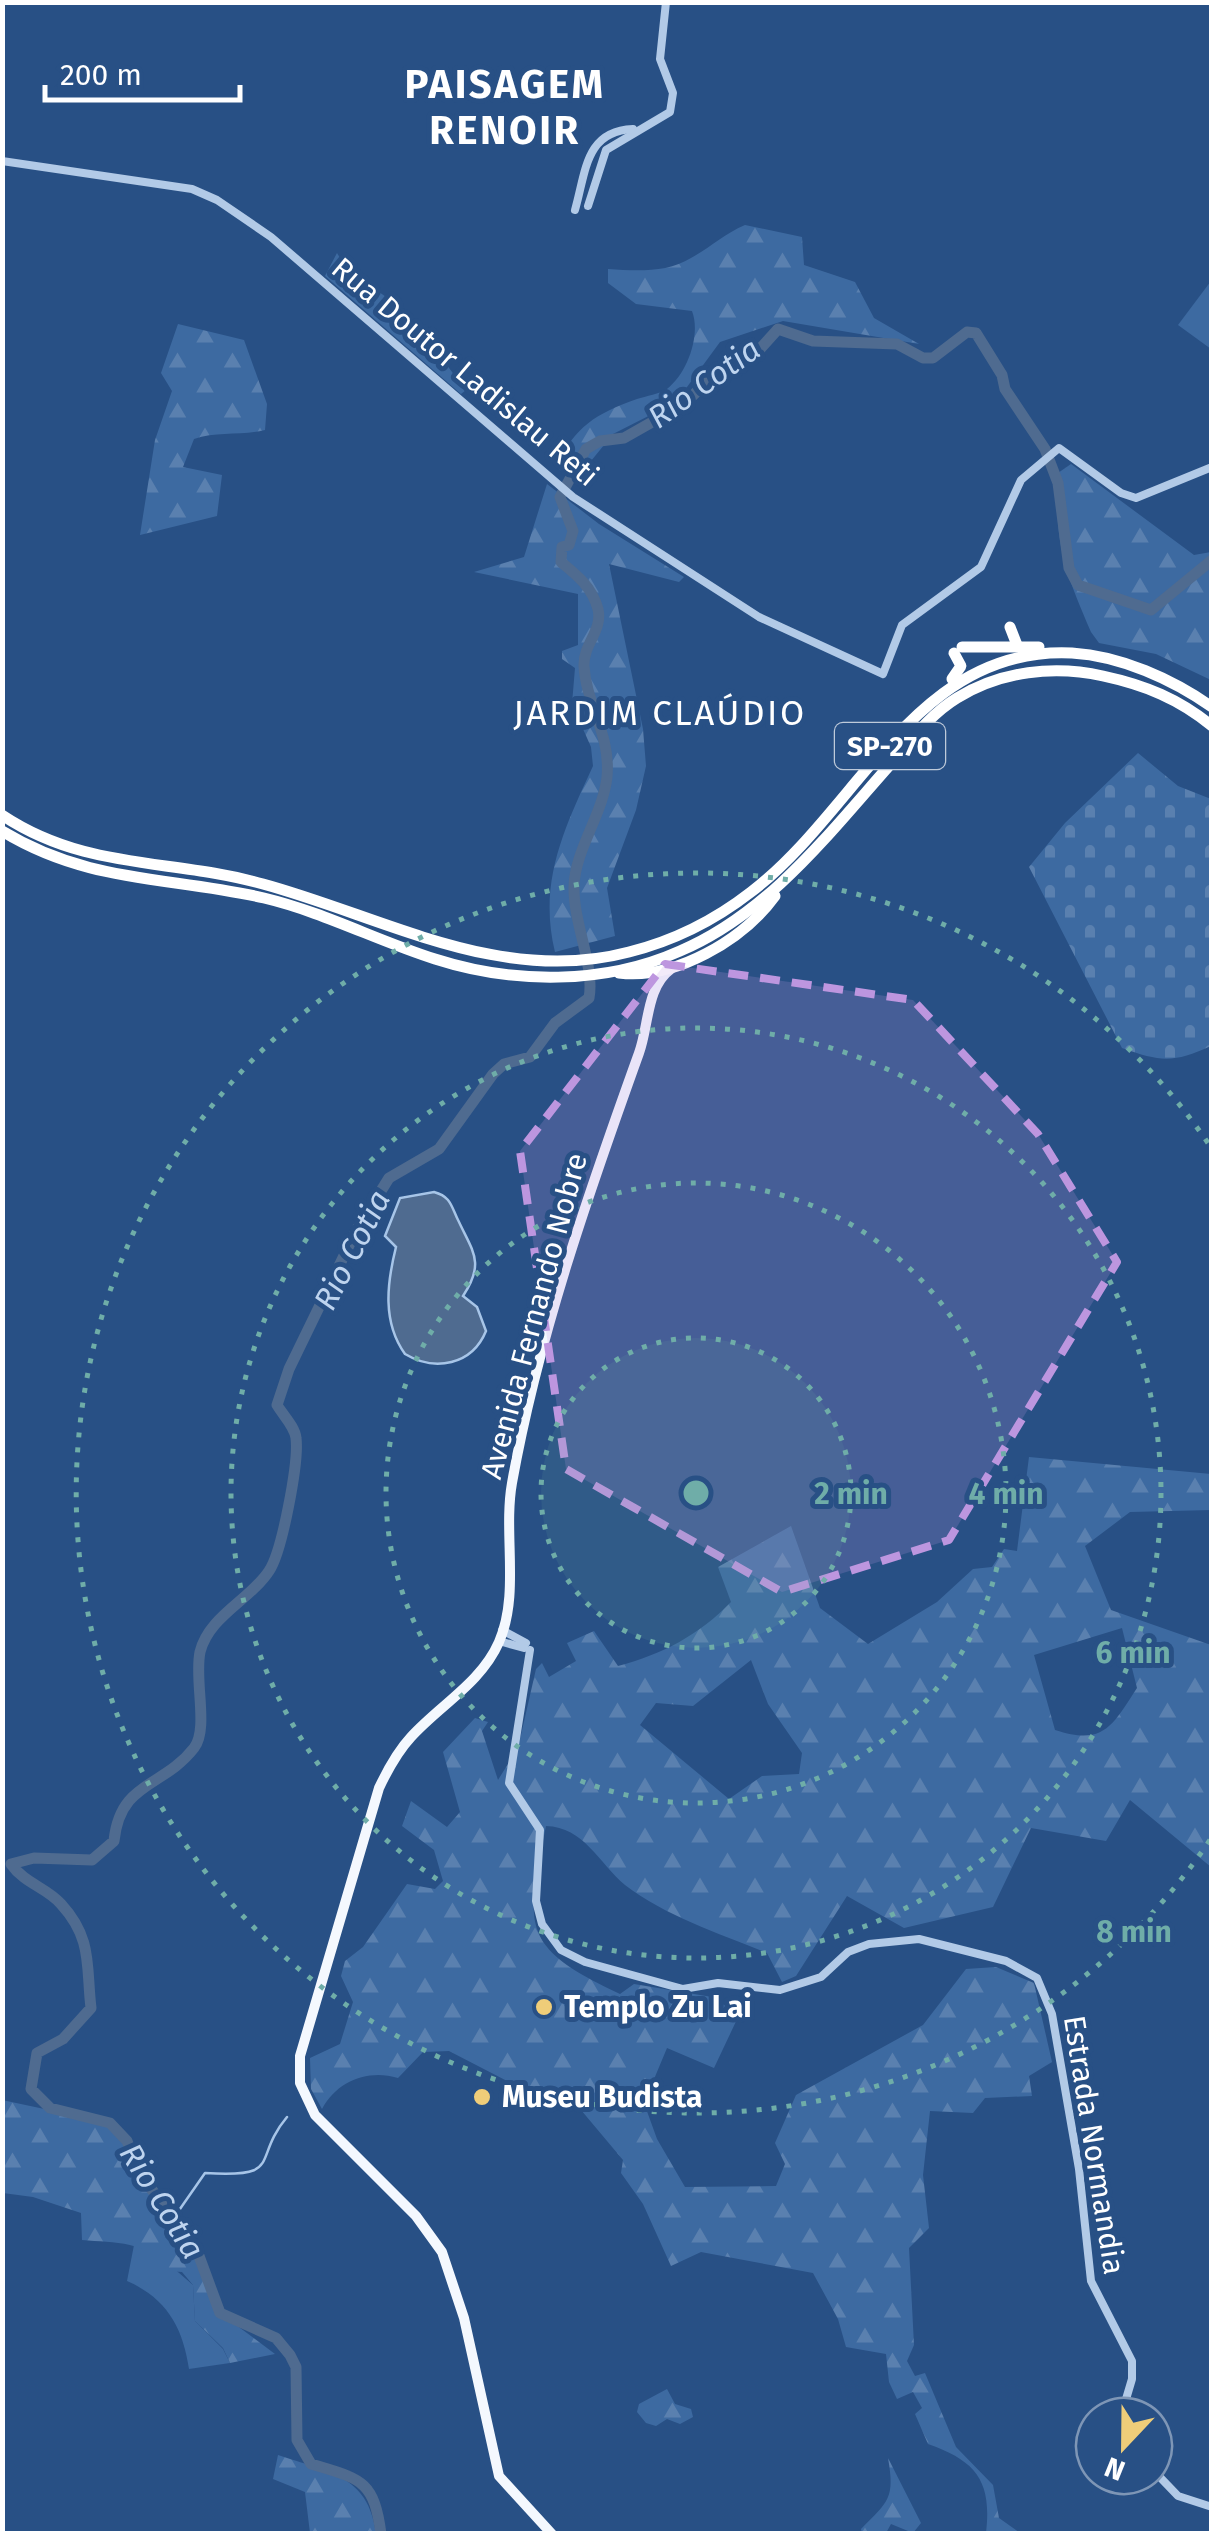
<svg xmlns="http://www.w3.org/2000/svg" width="1214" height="2536" viewBox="0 0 1214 2536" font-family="'Fira Sans',sans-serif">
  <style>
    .green { fill: #3d6aa1 }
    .forest { fill: url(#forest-firs); fill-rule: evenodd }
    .cemetery { fill: url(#cemetery-stones) }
    .water { fill: #4f6b90; stroke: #a7c5e8; stroke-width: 2.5 }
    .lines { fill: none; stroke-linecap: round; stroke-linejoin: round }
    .stream { stroke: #a7c5e8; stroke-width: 2.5 }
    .river { stroke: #4f6b90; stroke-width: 11 }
    .minor { stroke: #b2cae7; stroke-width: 8 }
    .major { stroke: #f4f8fe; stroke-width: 10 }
    .highway { stroke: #fff; stroke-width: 11 }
    .marked { fill: #bd96df; fill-opacity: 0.2; stroke: #bd96df; stroke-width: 8; stroke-dasharray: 20 12; stroke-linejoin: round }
    .ring { fill: none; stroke: #6fada8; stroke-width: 5; stroke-dasharray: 5 10 }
    .poi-dot { fill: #efcd79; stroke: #285085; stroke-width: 4 }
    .labels { text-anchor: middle; stroke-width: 10; stroke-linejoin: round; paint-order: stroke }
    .shield { fill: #285085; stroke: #becada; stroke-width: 2.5 }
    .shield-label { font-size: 28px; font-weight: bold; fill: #fff }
    .street-label { font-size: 30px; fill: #fff; stroke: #285085 }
    .poi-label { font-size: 30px; font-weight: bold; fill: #fff; stroke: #285085; text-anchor: start }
    .water-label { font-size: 32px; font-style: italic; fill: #bed4ef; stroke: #285085 }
    .quarter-label { font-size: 35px; letter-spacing: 2.5px; fill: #fff; stroke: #285085 }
    .district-label { font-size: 40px; font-weight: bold; letter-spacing: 2.5px; fill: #fff; stroke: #285085 }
    .centre { fill: #6fada8; stroke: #285085; stroke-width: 5 }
    .ring-label { font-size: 30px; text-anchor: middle; font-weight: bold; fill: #6fada8; stroke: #285085; stroke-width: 10; stroke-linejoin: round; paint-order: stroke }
  </style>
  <defs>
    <pattern id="forest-firs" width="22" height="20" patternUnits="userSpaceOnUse" patternTransform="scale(2.5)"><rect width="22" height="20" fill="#3d6aa1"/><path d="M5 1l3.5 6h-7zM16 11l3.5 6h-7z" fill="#5a80af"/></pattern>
    <pattern id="cemetery-stones" width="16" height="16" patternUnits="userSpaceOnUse" patternTransform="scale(2.5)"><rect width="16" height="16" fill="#3d6aa1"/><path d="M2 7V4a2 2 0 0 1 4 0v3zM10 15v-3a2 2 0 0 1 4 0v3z" fill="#5a80af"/></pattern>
  </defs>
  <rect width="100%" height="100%" fill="#285085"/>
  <!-- green -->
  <g class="green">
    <polygon points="1211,281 1211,349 1178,325"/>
    <path d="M134,2245L157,2254L193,2285L195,2321L223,2349L230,2363L189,2369C183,2327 166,2298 127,2281Z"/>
  </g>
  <!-- forest -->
  <g class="forest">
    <path d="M745,225L802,237L804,265L855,282L874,318L919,344L783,321L720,342L676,402L613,434L573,483L556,466C576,426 595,414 637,399C646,396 660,394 667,389C688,373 701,334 692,311L636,304L608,283V269C636,271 667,273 691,258C711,247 724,234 745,225Z"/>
    <path d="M337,253C353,282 378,287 401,309C425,333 445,364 466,390L461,394L325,276Z"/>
    <path d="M178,324L244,340L267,404L265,430C240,436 217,431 194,439L183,467L222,475L217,516L140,535L155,440L172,391L161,373Z"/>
    <path d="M1071,464L1194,555L1211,552V680L1156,654L1099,643L1091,632C1064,569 1054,543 1058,473Z"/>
    <path d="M547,484L599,524L684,577L679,582L609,564L643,729L646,766L636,810L607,888L615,936L555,952C538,882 564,829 593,766L591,747L572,704L575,668L562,659V651L578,645V594L474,572L524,557Z"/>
    <path d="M1029,1457L1211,1474V1510L1130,1512L1085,1546L1111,1610L1211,1645V1867L1130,1800L1106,1841L1031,1828L993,1907L904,1928L847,1896L796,1976L782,1982L767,1953C721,1934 665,1916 625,1885C599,1863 584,1827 546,1826C525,1928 520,1947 620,1994L634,1984L712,1997L739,2015L714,2068L667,2048L644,2103L657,2139L685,2187L776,2186L785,2164L775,2143L796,2095L923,2025L966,1969L996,1967L1034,1983L1052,2062L1029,2076L1032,2096L985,2098L973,2113L930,2111L923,2175L929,2228L909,2248L914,2345L907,2361L915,2376L925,2373L956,2447L993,2485L999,2518L1020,2533H986C992,2482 977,2461 928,2444L915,2414L922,2408L913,2392L897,2399L889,2382L886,2354L846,2347L838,2319L813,2273L701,2252L671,2266L643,2204L621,2173L623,2160L576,2104L561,2109L449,2051L423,2052L398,2078C368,2069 337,2081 322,2109L311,2089L310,2058L340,2044L353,2002L341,1976L345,1961L363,1947L407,1884L435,1889L443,1881L434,1850L402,1826L411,1801L447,1827L460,1812L443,1752L475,1718L488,1722L482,1731L498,1780L518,1748L536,1669L542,1663L549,1677L576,1661L567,1643L594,1631L618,1666C663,1654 699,1635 731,1602L718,1567L791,1526L820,1608L868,1644L937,1602L973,1569L992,1567L1004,1549L1017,1551ZM1122,1628L1137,1688C1112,1726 1104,1746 1055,1730L1034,1655ZM751,1660L768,1704L802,1753L799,1774L762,1776L729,1799L640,1725L656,1703L693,1706Z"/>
    <path d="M2,2100L110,2123L127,2141L140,2173L199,2256L220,2313L275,2354L230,2363L223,2348L195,2321L193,2285L182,2272L168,2271C148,2240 115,2243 82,2240L81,2213L33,2197L3,2193Z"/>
    <polygon points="667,2389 675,2404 691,2409 693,2417 680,2424 667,2419 656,2426 646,2423 637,2412 639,2404"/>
    <path d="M278,2455C327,2472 368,2474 376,2533H310L305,2492L273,2479Z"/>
    <path d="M888,2458L921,2523L913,2533L891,2524L886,2533H862L861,2529C889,2501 895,2498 888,2458Z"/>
  </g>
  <!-- cemetery -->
  <path class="cemetery" d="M1138,753L1178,786L1211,799V1046C1174,1063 1161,1062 1122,1048L1029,867L1065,823Z"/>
  <!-- water -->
  <path class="water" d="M434,1192C452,1197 451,1207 459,1222C473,1252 485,1263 463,1296L477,1307L486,1331C472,1365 435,1372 405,1354C382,1322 387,1283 396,1247L385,1236L400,1198Z"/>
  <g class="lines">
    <!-- stream -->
    <path class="stream" d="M173,2219L205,2173C285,2178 251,2160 287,2117"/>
    <!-- river -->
    <path class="river" d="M381,2534C374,2479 360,2479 311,2464L297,2440L296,2367L290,2355L276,2338L220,2313L199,2256L140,2173L127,2141L110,2123L50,2108L31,2089L37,2053L63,2039L91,2008C86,1966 93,1939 61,1904C46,1887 25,1884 11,1864L34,1858L92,1860L114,1841C120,1781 163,1788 194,1748C209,1729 194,1680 200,1652C209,1616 250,1600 269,1571C282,1552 299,1462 296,1438C295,1427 283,1415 277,1405L289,1369L356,1231L389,1178L439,1149L493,1074L504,1064L530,1057L555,1023L589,998C595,966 573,923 574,886C575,850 603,814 607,777C611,734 586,704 584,666C583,644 603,631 598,609C592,587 577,575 561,562L562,547L569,545L573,531L560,497L586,449L600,441L624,438L684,404L713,376L760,349L778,329L813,341L897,344L923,358H933L967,332L976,333L1002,375L1005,389L1045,449L1058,483L1069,568L1078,585L1151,610L1212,560"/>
    <!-- minor -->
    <g class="minor">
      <polyline points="2,161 192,189 217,200 271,237 573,497 759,617 883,674 902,625 981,567 1021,480 1059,448 1121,493 1136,498 1212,467"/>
      <polyline points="588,206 606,150 670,112 673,93 660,59 666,2"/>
      <path d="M575,210C586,172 585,131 633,129"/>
      <polyline points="502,1630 526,1643"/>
      <polyline points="499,1641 524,1648"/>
      <polyline points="530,1650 509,1783 540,1830 536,1901 542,1924 561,1950 585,1962 683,1989 718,1983 780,1990 821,1977 848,1952 869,1944 919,1939 1006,1961 1037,1978 1052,2014 1079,2169 1091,2281 1132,2361 1132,2379 1121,2416"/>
      <polyline points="1154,2471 1178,2496 1212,2507"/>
    </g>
    <!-- major -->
    <path class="major" d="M552,2534L499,2476L464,2318L442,2252L416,2216L315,2115L300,2083V2056L379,1788C388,1769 397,1752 411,1737C440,1705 481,1683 499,1642C520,1594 503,1534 512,1483C538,1337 589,1192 639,1053C649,1026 646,987 671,969"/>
    <!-- highway -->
    <g class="highway">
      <polyline points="1010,627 1017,645"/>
      <polyline points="962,647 1039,647"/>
      <polyline points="952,679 961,666 954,653"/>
      <path d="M2,815C86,871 171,858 263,884C384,917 501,986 629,952C673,941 715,920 751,892C859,810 916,645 1072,653C1121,656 1172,679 1212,707"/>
      <path d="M2,831C89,884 169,876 264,898C323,912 378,941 435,959C513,984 604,985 680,951C767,914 827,836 888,767C909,743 929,715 957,698C1001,671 1054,665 1103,676C1145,685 1179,699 1212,726"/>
      <path d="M619,973C675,980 743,940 775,896"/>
    </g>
  </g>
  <!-- marked area -->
  <path class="marked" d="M665,964L913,1000L1038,1134L1117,1262L949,1540L782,1592L566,1469L520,1151Z"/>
  <!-- distance rings -->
  <circle cx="696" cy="1493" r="155" fill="#6fada8" fill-opacity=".12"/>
  <g class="ring">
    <circle cx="696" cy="1493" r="155"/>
    <circle cx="696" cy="1493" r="310"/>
    <circle cx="696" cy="1493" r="465"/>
    <path d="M1210 1840A620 620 0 1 1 1210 1146"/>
  </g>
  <!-- markers -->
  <g class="poi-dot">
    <circle cx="544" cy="2007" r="10"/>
    <circle cx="482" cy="2097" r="10"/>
  </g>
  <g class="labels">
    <!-- shield labels -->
    <rect class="shield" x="835" y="723" width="110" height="46" rx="8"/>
    <g class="shield-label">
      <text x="890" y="756">SP-270</text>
    </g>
    <!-- street labels -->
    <g class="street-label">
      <text transform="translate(465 372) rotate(40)" y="10">Rua Doutor Ladislau Reti</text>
      <text transform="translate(534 1316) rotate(-75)" y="10">Avenida Fernando Nobre</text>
      <text transform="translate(1094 2145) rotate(81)" y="10">Estrada Normandia</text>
    </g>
    <!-- poi labels -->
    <g class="poi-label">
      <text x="564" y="2017">Templo Zu Lai</text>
      <text x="502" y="2107">Museu Budista</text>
    </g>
    <!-- water labels -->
    <g class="water-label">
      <text transform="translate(704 383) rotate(-36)" y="11">Rio Cotia</text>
      <text transform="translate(352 1250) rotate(-63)" y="11">Rio Cotia</text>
      <text transform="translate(162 2201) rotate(58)" y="11">Rio Cotia</text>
    </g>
    <!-- quarter labels -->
    <g class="quarter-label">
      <text x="660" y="725">JARDIM CLAÚDIO</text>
    </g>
    <!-- district labels -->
    <g class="district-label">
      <text x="505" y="98">PAISAGEM<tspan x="505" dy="46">RENOIR</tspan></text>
    </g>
  </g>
  <circle cx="696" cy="1493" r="15" class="centre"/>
  <g class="ring-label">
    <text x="851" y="1504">2 min</text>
    <text x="1006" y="1504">4 min</text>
    <text x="1133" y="1663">6 min</text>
    <text x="1134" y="1942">8 min</text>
  </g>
  <!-- border -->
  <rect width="1214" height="2536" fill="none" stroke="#ffffff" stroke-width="10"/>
  <!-- north arrow -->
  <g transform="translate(1124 2446) rotate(202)"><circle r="48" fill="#285085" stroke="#7e96b6" stroke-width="2.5"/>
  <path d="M0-8L18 38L0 25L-18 38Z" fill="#efcd79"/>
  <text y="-15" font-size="28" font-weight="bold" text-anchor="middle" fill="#ffffff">N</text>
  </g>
  <!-- scale -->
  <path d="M45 85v15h195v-15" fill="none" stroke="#ffffff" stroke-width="5"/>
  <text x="60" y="85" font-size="30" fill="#ffffff" stroke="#285085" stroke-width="8" paint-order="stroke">200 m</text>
</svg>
